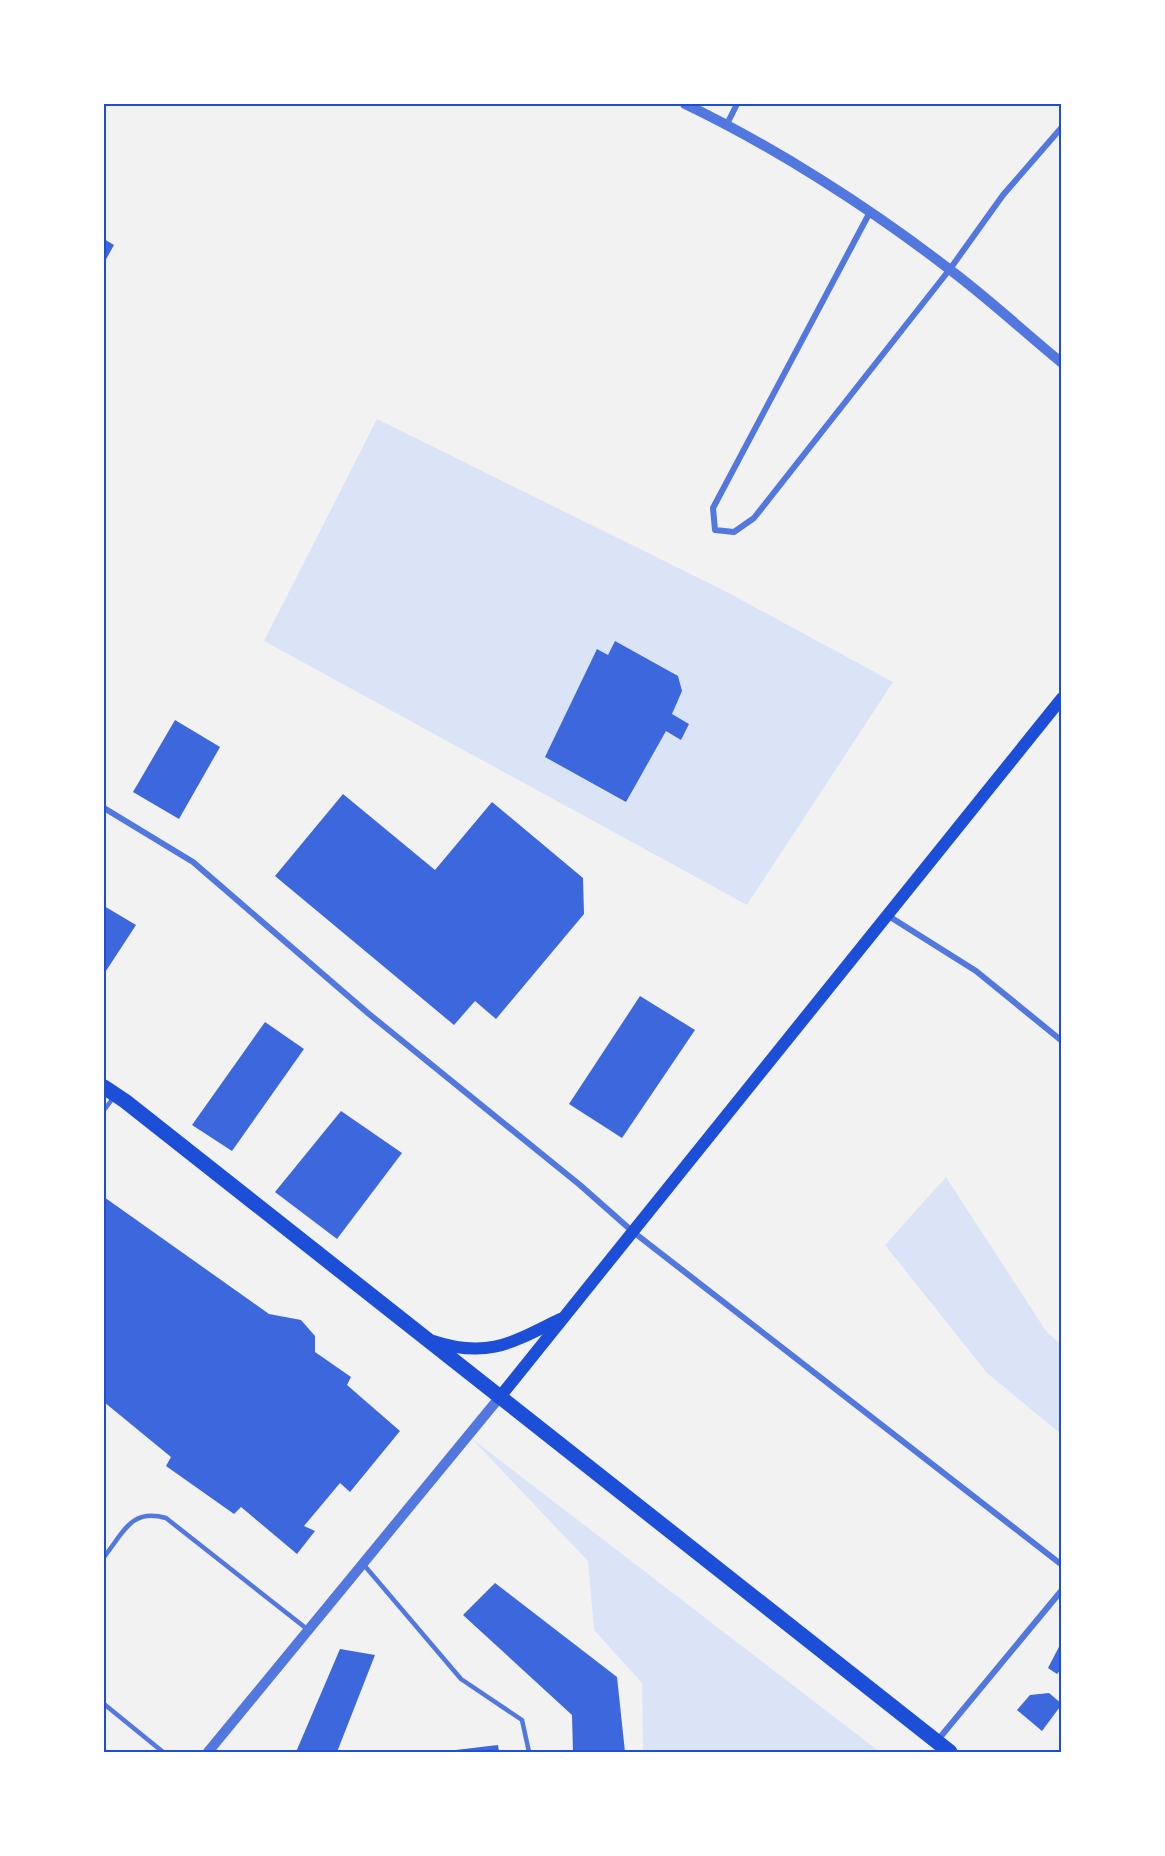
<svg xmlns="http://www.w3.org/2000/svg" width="1165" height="1856" viewBox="0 0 1165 1856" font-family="'Asap Condensed',sans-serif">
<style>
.green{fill:#dbe4f7}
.building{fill:#3d67dc}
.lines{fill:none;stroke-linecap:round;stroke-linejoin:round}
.service{stroke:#5277de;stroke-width:4.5}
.minor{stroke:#5277de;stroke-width:6}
.tertiary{stroke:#5277de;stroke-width:10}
.secondary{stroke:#1d4ed8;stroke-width:12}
.trunk{stroke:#1d4ed8;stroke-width:15}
.neatline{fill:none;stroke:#1d4ed8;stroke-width:2}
</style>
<rect width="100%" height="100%" fill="#f2f2f2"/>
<g class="green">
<path d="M377,419L725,591L893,682L747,905L264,641Z"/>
<path d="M946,1177L1046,1331L1061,1345V1434L987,1373L885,1245Z"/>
<path d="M471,1438L880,1752H643L642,1683L594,1630L588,1561Z"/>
</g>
<g class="building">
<path d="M104,239L114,245L104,263Z"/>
<path d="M615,641L678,676L682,691L672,714L689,724L681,740L666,731L626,802L545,757L597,649L608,655Z"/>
<path d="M175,720L220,747L179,819L133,792Z"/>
<path d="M343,794L435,870L492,802L583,878L584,914L496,1019L475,1001L454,1025L275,876Z"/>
<path d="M104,906L136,925L104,974Z"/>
<path d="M640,996L695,1030L622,1138L569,1104Z"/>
<path d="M265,1022L304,1049L232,1151L192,1125Z"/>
<path d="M341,1111L402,1153L337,1239L275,1192Z"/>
<path d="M104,1197L269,1314L301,1320L315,1336V1352L351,1377L347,1385L400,1431L350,1492L340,1483L304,1526L315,1531L297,1554L241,1507L234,1514L166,1466L171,1457L104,1402Z"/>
<path d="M495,1583L617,1677L625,1752H573L572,1715L463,1615Z"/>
<path d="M1062,1641V1668L1057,1674L1048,1668Z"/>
<path d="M340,1649L375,1655L337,1752H296Z"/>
<path d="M1049,1693L1062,1704L1042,1731L1017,1710L1030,1695Z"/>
<path d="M498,1745L499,1752H447V1751Z"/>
</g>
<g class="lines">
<g class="service">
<path d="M104,1110L114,1097"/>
<path d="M104,1557C124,1532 131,1508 166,1518L307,1629"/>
<path d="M364,1565L461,1679L522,1720L529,1752"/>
<path d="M104,1704L163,1752"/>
</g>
<g class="minor">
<path d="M727,124L737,104"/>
<path d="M870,212L713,508L715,530L734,532L754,518L950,269L1003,195L1062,127"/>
<path d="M104,808L193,862L369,1014L580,1185L632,1231L1062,1565"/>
<path d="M887,915L976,971L1062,1041"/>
<path d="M937,1741L1062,1590"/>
</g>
<g class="tertiary">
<path d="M685,104C775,147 870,208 949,269C988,298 1024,332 1062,363"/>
<path d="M208,1752L499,1398"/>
</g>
<g class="secondary">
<path d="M433,1341C487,1359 512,1343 560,1319"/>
<path d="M499,1398L1062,698"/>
</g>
<path class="trunk" d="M104,1087L125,1101L950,1752"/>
</g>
<rect width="1165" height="1856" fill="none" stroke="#ffffff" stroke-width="210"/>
<rect x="105" y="105" width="955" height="1646" class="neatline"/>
</svg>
